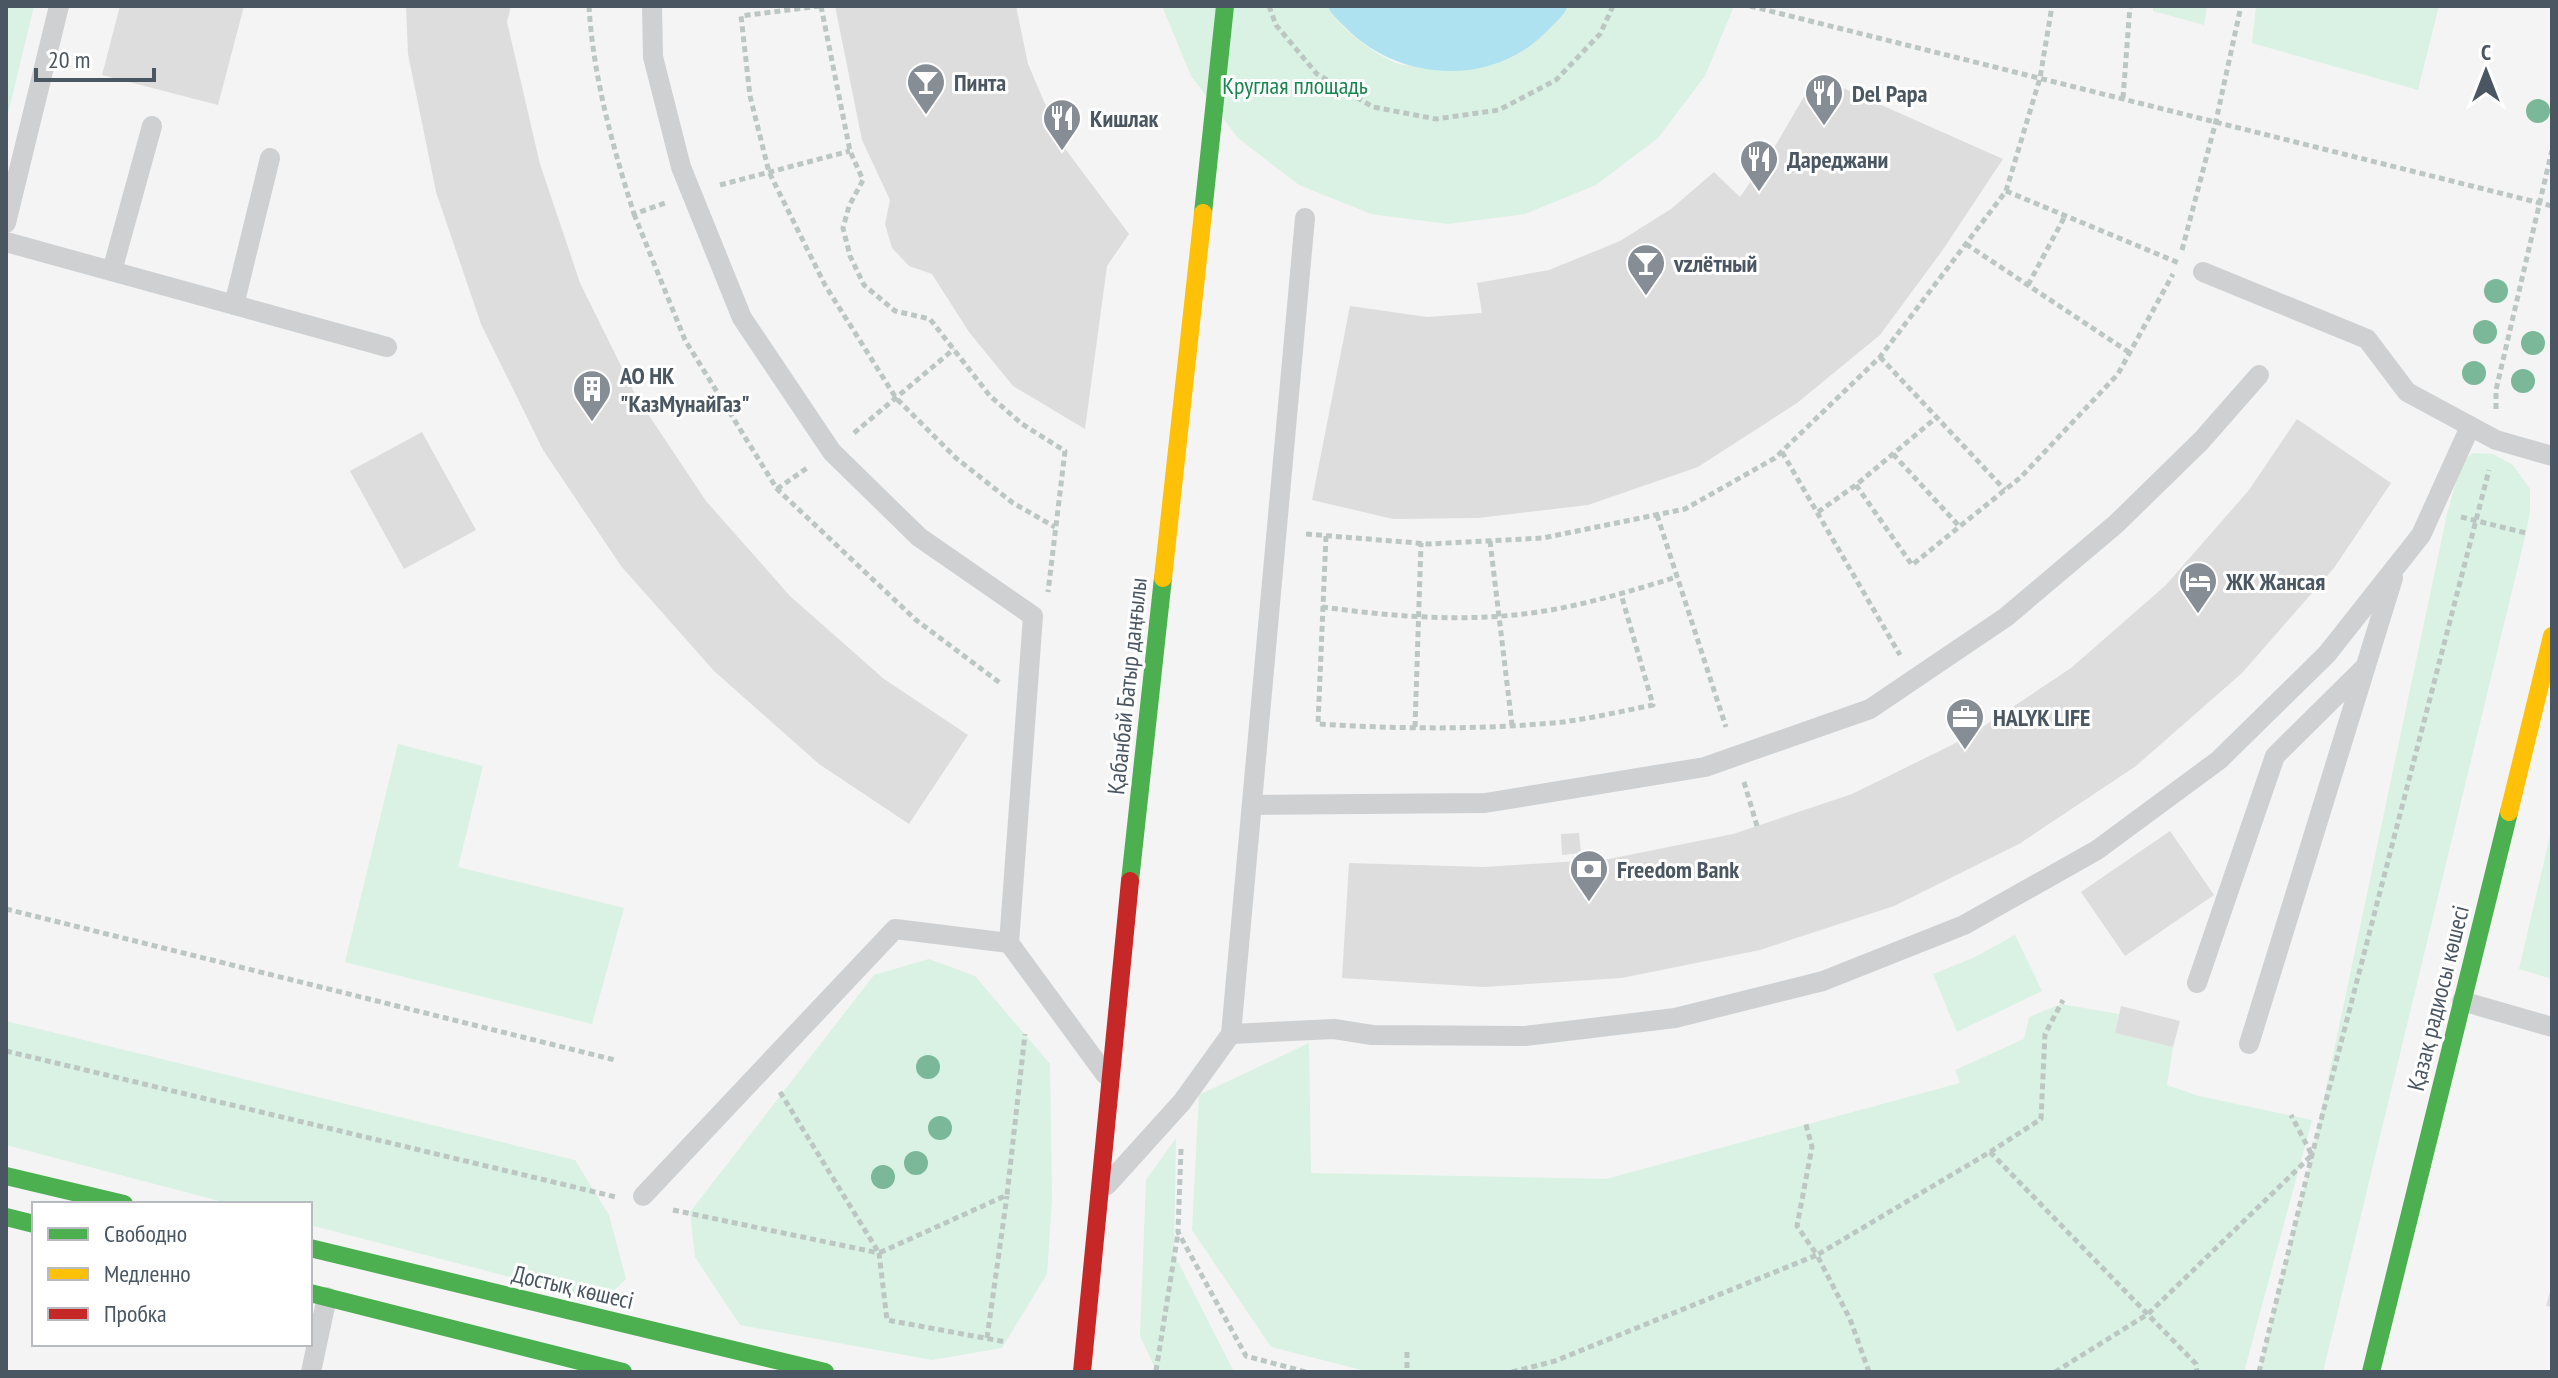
<svg xmlns="http://www.w3.org/2000/svg" width="2558" height="1378" viewBox="0 0 2558 1378" font-family="'PT Sans Narrow',sans-serif">
<style>
.green{fill:#d9f2e3}
.water{fill:#aee2f0}
.building{fill:#ddddde}
.lines{fill:none;stroke-linecap:round;stroke-linejoin:round}
.path{stroke:#bcc7c4;stroke-width:5;stroke-dasharray:6 4;stroke-linecap:butt}
.lane{stroke:#ced0d2;stroke-width:20}
.fast{stroke:#4caf50;stroke-width:18}
.slow{stroke:#ffc107;stroke-width:18}
.jam{stroke:#c62828;stroke-width:18}
.tree{fill:#7ab899}
.labels{text-anchor:middle;dominant-baseline:central;stroke-width:6;stroke-linejoin:round;paint-order:stroke}
.poi-label{font-size:24px;font-weight:bold;fill:#4a5661;stroke:#fff;text-anchor:start}
.park-label{font-size:24px;fill:#17864f;stroke:#fff}
.street-label{font-size:24px;fill:#4a5661;stroke:#fff}
</style>
<rect width="100%" height="100%" fill="#f4f4f4"/>
<g class="green">
<path d="M6,6H34L6,122Z"/>
<path d="M1162,6H1327C1338,27 1381,61 1404,65C1417,67 1479,67 1491,65C1515,61 1557,27 1568,6H1734L1705,76L1658,138L1596,185L1525,214L1448,224L1371,214L1299,185L1238,138L1191,76Z"/>
<path d="M2153,6H2207L2204,25L2153,11Z"/>
<path d="M2256,6H2439L2418,90L2252,43Z"/>
<path d="M2472,453L2493,454L2513,465L2530,489V511L2526,533L2323,1372H2259L2312,1155L2447,514L2461,465Z"/>
<path d="M398,744L483,766L458,867L624,908L592,1024L345,962Z"/>
<path d="M2552,827V979L2519,969Z"/>
<path d="M2015,935L2042,991L1957,1032L1933,974L1973,958Z"/>
<path d="M929,959L975,976L1050,1064L1052,1200L1047,1274L1002,1348L932,1360L740,1325L695,1257L690,1212L874,975Z"/>
<path d="M2061,1004L2119,1014L2115,1033L2173,1047L2167,1085L2199,1096L2312,1120L2244,1372H1370L1271,1347L1192,1230L1199,1095L1309,1043L1311,1173L1606,1179L1960,1083L1955,1070L2024,1039L2029,1017Z"/>
<path d="M6,1021L575,1160L609,1215L626,1279L603,1301L310,1225V1204H231L6,1145Z"/>
<path d="M1176,1138L1174,1254L1234,1372H1157L1140,1336L1146,1180Z"/>
</g>
<path class="water" d="M1327,6H1568C1563,17 1553,25 1544,34C1490,87 1399,81 1347,29C1340,22 1332,15 1327,6Z"/>
<g class="building">
<path d="M120,6H244L218,105L102,75Z"/>
<path d="M406,6H511L507,22L540,164L580,283L636,396L706,501L790,596L884,679L968,735L909,824L819,764L714,671L621,566L543,450L481,324L436,192L408,54Z"/>
<path d="M835,6H1016L1028,64L1063,146L1129,234L1107,266L1085,429L1013,386L969,332L932,274L909,266L892,248L885,224L890,200L862,140Z"/>
<path d="M1816,76L2003,159L1942,251L1880,335L1797,403L1698,467L1588,505L1478,518L1393,519L1312,500L1350,306L1427,317L1482,313L1477,283L1549,270L1620,241L1671,209L1714,172L1740,197L1777,143Z"/>
<path d="M2297,419L2391,483L2334,568L2242,673L2136,766L2019,844L1894,906L1760,950L1622,978L1483,987L1342,978L1349,863L1483,867L1609,859L1733,834L1852,794L1966,738L2071,668L2166,585L2249,490Z"/>
<path d="M422,432L476,530L404,569L350,471Z"/>
<path d="M2170,831L2214,895L2125,956L2081,892Z"/>
<path d="M1579,833L1581,853L1562,855L1561,834Z"/>
<path d="M2121,1006L2180,1021L2173,1047L2115,1033Z"/>
<path d="M2551,1288H2552V1307L2546,1306Z"/>
</g>
<g class="lines">
<g class="path">
<path d="M589,6C593,77 613,147 634,214L665,203"/>
<path d="M820,6L741,16L750,96L769,172L825,285L896,398L956,458L1013,503L1055,527"/>
<path d="M821,6L850,151L863,180L849,206L843,228L850,256L864,285L895,311L930,319L990,396L1022,424L1065,451L1048,592"/>
<path d="M1269,6L1276,25L1317,74L1373,107L1436,119L1499,110L1556,80L1600,34L1613,6"/>
<path d="M1750,6L2552,206"/>
<path d="M2123,98L2130,6"/>
<path d="M720,185L850,151"/>
<path d="M2006,191L2179,263"/>
<path d="M634,214L685,340L777,489L916,620L1000,683"/>
<path d="M1966,244L2130,353"/>
<path d="M2182,250L2216,121L2241,6"/>
<path d="M2028,285L2065,216"/>
<path d="M1880,357L2005,490"/>
<path d="M2496,409V390L2552,150"/>
<path d="M854,433L954,349"/>
<path d="M1782,452L1900,655"/>
<path d="M1893,454L1960,527"/>
<path d="M1856,485L1912,565L2021,477L2118,374L2173,274"/>
<path d="M777,489L807,468"/>
<path d="M1818,512L1856,485L1937,417"/>
<path d="M1657,515L1726,727"/>
<path d="M2461,517L2526,533"/>
<path d="M1306,534L1429,544L1543,538L1685,509L1775,458L1880,357L2006,191L2040,78L2052,6"/>
<path d="M1326,536L1318,724C1399,729 1482,730 1563,722C1593,718 1623,711 1653,705L1621,594"/>
<path d="M1490,541L1512,725"/>
<path d="M1322,607C1388,616 1457,622 1523,614C1576,608 1627,592 1677,577"/>
<path d="M1415,727L1421,543"/>
<path d="M1744,782L1757,826"/>
<path d="M6,909L615,1060"/>
<path d="M6,1051L616,1197"/>
<path d="M780,1092L879,1253L1007,1195L1025,1034"/>
<path d="M1181,1149L1178,1232L1246,1356L1306,1372"/>
<path d="M1990,1152L2196,1364L2197,1372"/>
<path d="M673,1210L879,1253L887,1320L1006,1342"/>
<path d="M987,1338L1007,1196"/>
<path d="M1407,1352V1372"/>
<path d="M1156,1371L1178,1233"/>
<path d="M1512,1372L1555,1361L1817,1255L1797,1226L1812,1147L1805,1121"/>
<path d="M1869,1372L1850,1319L1817,1255L1990,1152L2041,1119L2045,1034L2063,1000"/>
<path d="M2055,1372L2148,1314L2312,1155L2291,1115"/>
<path d="M2259,1372L2312,1155L2489,470"/>
</g>
<g class="lane">
<path d="M652,6L653,57L681,167L742,318L832,452L919,537L1033,616L1009,943L1105,1074"/>
<path d="M6,223L59,6"/>
<path d="M6,242L387,347"/>
<path d="M112,271L152,126"/>
<path d="M2203,272L2367,339L2407,392L2496,440L2552,456"/>
<path d="M234,305L270,158"/>
<path d="M1252,805L1485,803L1705,767L1870,709L2006,617L2116,524L2201,441L2259,375"/>
<path d="M2197,983L2275,756L2363,669"/>
<path d="M2462,1001L2552,1027"/>
<path d="M1231,1034L1334,1029L1372,1035L1525,1036L1675,1018L1823,981L1964,925L2097,850L2219,760L2327,654L2421,535L2470,427"/>
<path d="M2249,1044L2393,578"/>
<path d="M1107,1185L1182,1102L1231,1034L1305,218"/>
<path d="M643,1196L895,929L1009,943"/>
<path d="M311,1372L327,1297"/>
</g>
<g class="fast">
<path d="M1203,213L1225,6"/>
<path d="M1130,881L1163,578"/>
<path d="M6,1176L124,1204"/>
<path d="M6,1217L34,1224"/>
<path d="M310,1248L825,1372"/>
<path d="M310,1293L623,1372"/>
<path d="M2371,1372L2509,812"/>
</g>
<g class="slow">
<path d="M1163,578L1203,213"/>
<path d="M2509,812L2552,636"/>
</g>
<path class="jam" d="M1082,1372L1130,881"/>
</g>
<g class="tree">
<circle cx="2538" cy="111" r="12"/>
<circle cx="2496" cy="291" r="12"/>
<circle cx="2485" cy="332" r="12"/>
<circle cx="2533" cy="343" r="12"/>
<circle cx="2474" cy="373" r="12"/>
<circle cx="2523" cy="381" r="12"/>
<circle cx="928" cy="1067" r="12"/>
<circle cx="940" cy="1128" r="12"/>
<circle cx="916" cy="1163" r="12"/>
<circle cx="883" cy="1177" r="12"/>
</g>
<defs>
<symbol id="bar-pin" viewBox="-11 -11 22 30"><path d="M0 17L-7.5 6A9.5 9.5 0 1 1 7.5 6Z" fill="#868d94" stroke="#fff"/><path d="M-6-5H6L.8 .8V4.5H3.5V6h-7V4.5H-.8V.8Z" fill="#fff"/></symbol>
<symbol id="restaurant-pin" viewBox="-11 -11 22 30"><path d="M0 17L-7.5 6A9.5 9.5 0 1 1 7.5 6Z" fill="#868d94" stroke="#fff"/><path d="M-5-6h1v4h1v-4h1v4h1v-4h1v5L-1.5 .5V6h-2V.5L-5-1ZM5-6V6H3V1.5H1.5Q1.5-4 5-6Z" fill="#fff"/></symbol>
<symbol id="building-pin" viewBox="-11 -11 22 30"><path d="M0 17L-7.5 6A9.5 9.5 0 1 1 7.5 6Z" fill="#868d94" stroke="#fff"/><path d="M-4-6H4V6H1V3H-1V6H-4ZM-2.5-4.3h1.7v1.8h-1.7ZM.8-4.3h1.7v1.8H.8ZM-2.5-1h1.7V.8h-1.7ZM.8-1h1.7V.8H.8Z" fill="#fff"/></symbol>
<symbol id="hotel-pin" viewBox="-11 -11 22 30"><path d="M0 17L-7.5 6A9.5 9.5 0 1 1 7.5 6Z" fill="#868d94" stroke="#fff"/><path d="M-6-4.5h1.5V1H6V5H4.5V3h-9V5H-6ZM-4 0a1.8 1.8 0 1 1 3.6 0ZM.5 0V-2.5h3Q6-2.5 6 0Z" fill="#fff"/></symbol>
<symbol id="office-pin" viewBox="-11 -11 22 30"><path d="M0 17L-7.5 6A9.5 9.5 0 1 1 7.5 6Z" fill="#868d94" stroke="#fff"/><path d="M-6-3h4V-5.5h4V-3h4V5H-6ZM-1-4.5V-3h2v-1.5ZM-6 0V1H6V0Z" fill="#fff"/></symbol>
<symbol id="bank-pin" viewBox="-11 -11 22 30"><path d="M0 17L-7.5 6A9.5 9.5 0 1 1 7.5 6Z" fill="#868d94" stroke="#fff"/><path d="M-6-4H6V4H-6ZM0-2.3a2.3 2.3 0 1 0 0 4.6a2.3 2.3 0 1 0 0-4.6Z" fill="#fff"/></symbol>
</defs>
<g fill-rule="evenodd">
<use href="#bar-pin" x="904" y="60" width="44" height="60"/>
<use href="#restaurant-pin" x="1802" y="71" width="44" height="60"/>
<use href="#restaurant-pin" x="1040" y="96" width="44" height="60"/>
<use href="#restaurant-pin" x="1737" y="137" width="44" height="60"/>
<use href="#bar-pin" x="1624" y="241" width="44" height="60"/>
<use href="#building-pin" x="570" y="367" width="44" height="60"/>
<use href="#hotel-pin" x="2176" y="559" width="44" height="60"/>
<use href="#office-pin" x="1943" y="695" width="44" height="60"/>
<use href="#bank-pin" x="1567" y="847" width="44" height="60"/>
</g>
<g class="labels">
<g class="poi-label">
<text x="954" y="82">Пинта</text>
<text x="1852" y="93">Del Papa</text>
<text x="1090" y="118">Кишлак</text>
<text x="1787" y="159">Дареджани</text>
<text x="1674" y="263">vzлётный</text>
<text x="620" y="375">АО НК<tspan x="620" dy="28">"КазМунайГаз"</tspan></text>
<text x="2226" y="581">ЖК Жансая</text>
<text x="1993" y="717">HALYK LIFE</text>
<text x="1617" y="869">Freedom Bank</text>
</g>
<g class="park-label">
<text x="1295" y="85">Круглая площадь</text>
</g>
<g class="street-label">
<text transform="translate(1127 686) rotate(-84)">Қабанбай Батыр даңғылы</text>
<text transform="translate(2438 998) rotate(-76)">Қазақ радиосы көшесі</text>
<text transform="translate(573 1287) rotate(13)">Достық көшесі</text>
</g>
</g>
<rect width="2558" height="1378" fill="none" stroke="#4a5661" stroke-width="16"/>
<rect x="32" y="1202" width="280" height="144" fill="#ffffff" stroke="#b7bbc0" stroke-width="2"/>
<rect x="48" y="1228" width="40" height="12" fill="#4caf50" stroke="#b7bbc0" stroke-width="2"/>
<text x="104" y="1242" font-size="24" fill="#4a5661">Свободно</text>
<rect x="48" y="1268" width="40" height="12" fill="#ffc107" stroke="#b7bbc0" stroke-width="2"/>
<text x="104" y="1282" font-size="24" fill="#4a5661">Медленно</text>
<rect x="48" y="1308" width="40" height="12" fill="#c62828" stroke="#b7bbc0" stroke-width="2"/>
<text x="104" y="1322" font-size="24" fill="#4a5661">Пробка</text>
<g transform="translate(2486 72)" stroke="#ffffff" stroke-width="6" paint-order="stroke">
<path d="M0-6L14 30L0 20L-14 30Z" fill="#4a5661"/>
<text y="-12" font-size="22" font-weight="bold" text-anchor="middle" fill="#4a5661">С</text>
</g>
<path d="M36 68v12h118v-12" fill="none" stroke="#4a5661" stroke-width="4"/>
<text x="48" y="68" font-size="24" fill="#4a5661" stroke="#ffffff" stroke-width="6" paint-order="stroke">20 m</text>
</svg>
